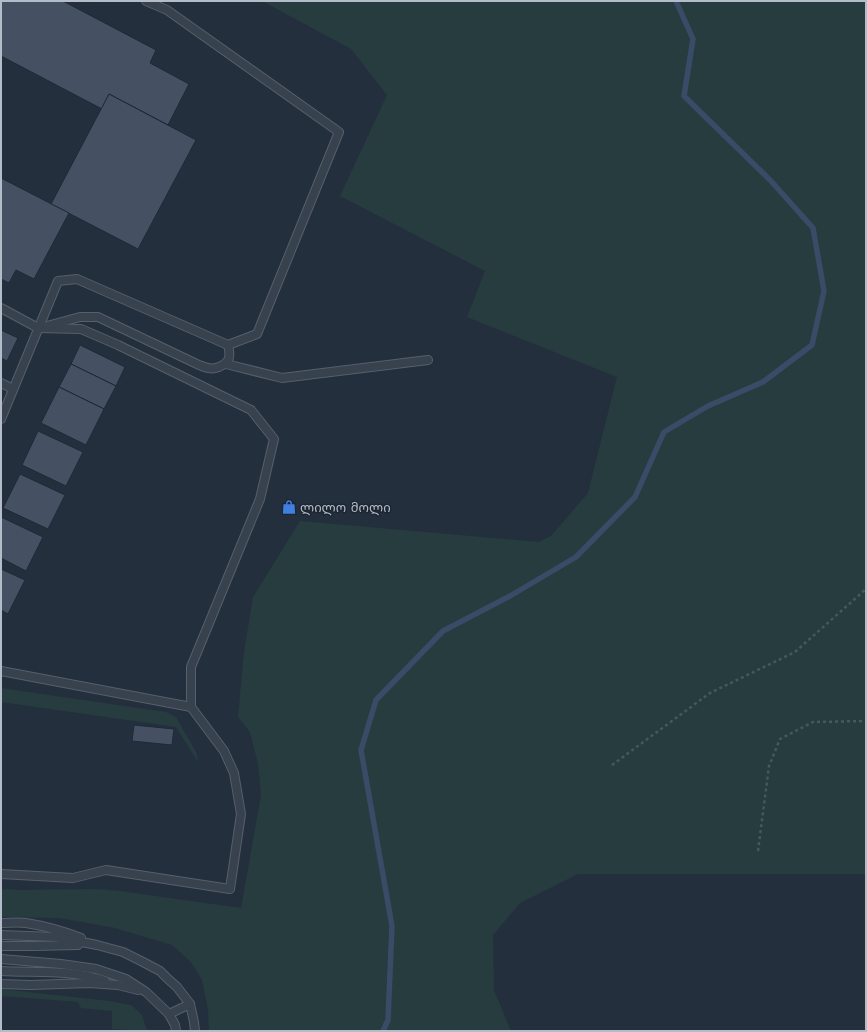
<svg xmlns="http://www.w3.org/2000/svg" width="867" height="1032" viewBox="0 0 867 1032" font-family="'Work Sans','Noto Sans Georgian',sans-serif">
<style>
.green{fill:#263c3f}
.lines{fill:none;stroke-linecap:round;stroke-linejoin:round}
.stream{stroke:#394c67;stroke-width:5.5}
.building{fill:#455162;stroke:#1f2835}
.lane-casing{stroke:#565f6c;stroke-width:10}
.path{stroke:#44595c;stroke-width:2.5;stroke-dasharray:3 3;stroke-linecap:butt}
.lane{stroke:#38414e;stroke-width:8}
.labels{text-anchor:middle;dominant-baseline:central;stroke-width:3;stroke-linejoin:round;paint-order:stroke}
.poi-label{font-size:13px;fill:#b4bcc9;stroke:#1d2633;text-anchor:start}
</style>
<rect width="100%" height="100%" fill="#242f3e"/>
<g class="green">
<path d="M262,1H866V874H578L520,903L493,935L494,990L511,1031H209L208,1010L202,980L191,962L172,945L115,928L60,918L1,917V889L19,890L98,889L120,891L241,908L261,795L258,764L250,732L238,717L244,652L253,597L300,521L539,542L551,536L588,493L617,377L467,317L485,271L340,196L387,95L351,49Z"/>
<path d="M1,688L166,712L176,717L196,752L198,762L176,727L1,702Z"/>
<path d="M1,989L109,1001L131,1005L142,1015L147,1031L112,1029V1011L81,1008L78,1002L1,996Z"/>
</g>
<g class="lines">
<path class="stream" d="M383,1031L388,1020L392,926L361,750L376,700L443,631L510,596L576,557L635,497L664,432L708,406L763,382L812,345L824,291L813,228L771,181L684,96L693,39L676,1"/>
</g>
<g class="building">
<path d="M1,1H63L156,50L150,63L189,84L168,125L109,94L102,109L1,56Z"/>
<path d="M109,94L196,140L138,249L51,204Z"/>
<path d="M1,178L69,213L34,279L16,270L9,283L1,279Z"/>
<path d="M1,330L18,338L7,361L1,358Z"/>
<path d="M80,345L125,367L116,386L71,364Z"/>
<path d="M71,364L116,386L104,409L59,387Z"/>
<path d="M59,387L104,409L86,445L41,423Z"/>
<path d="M38,431L83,452L66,486L22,465Z"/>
<path d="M20,474L65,495L48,529L3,508Z"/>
<path d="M1,517L43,537L26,571L1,558Z"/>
<path d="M1,569L25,580L8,614L1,610Z"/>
<path d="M134,725L174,729L172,745L132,741Z"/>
</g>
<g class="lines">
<defs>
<g id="lane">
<path d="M1,308L38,328L81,329L118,345L251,410L274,439L260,499L191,667V707L224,751L234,773L241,814L230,889L106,870L73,878L1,874"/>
<path d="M47,326L80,317H98L199,365C202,366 206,368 209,368C212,369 216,368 219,367C230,362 231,357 228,345"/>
<path d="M226,364L282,378L428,360"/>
<path d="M1,383L13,389"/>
<path d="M1,419L58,281L77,279L228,345L257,334L339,132L167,10L146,1"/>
<path d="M1,671L191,707"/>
<path d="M1,923C9,923 18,922 26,923C45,926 63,931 81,938"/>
<path d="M1,935L56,937L97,945L123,952L143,962L160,971L168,979L177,987L190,1004L194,1022L195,1031"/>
<path d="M1,946H34L78,945"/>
<path d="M1,959L61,964L96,969L126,979L146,992L169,1014L175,1025L176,1031"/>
<path d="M1,971C35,973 72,969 105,981"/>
<path d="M1,984L31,985L89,983L118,985L138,990"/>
<path d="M169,1014L190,1004"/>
</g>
</defs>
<use href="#lane" class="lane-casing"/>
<g class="path">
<path d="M612,765L710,693L795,652L866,589"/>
<path d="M758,851L769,766L780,739L813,722L866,721"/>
</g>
<use href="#lane" class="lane"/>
</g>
<defs>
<symbol id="shop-bare" viewBox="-9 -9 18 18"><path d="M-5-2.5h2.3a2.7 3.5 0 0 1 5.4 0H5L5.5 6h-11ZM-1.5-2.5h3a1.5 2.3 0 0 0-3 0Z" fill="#3f7fe0" stroke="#1d2633" stroke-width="2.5" paint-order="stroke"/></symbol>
</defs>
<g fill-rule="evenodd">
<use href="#shop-bare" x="279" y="497" width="20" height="20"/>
</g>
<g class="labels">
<g class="poi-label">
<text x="300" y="507">ლილო მოლი</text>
</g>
</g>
<rect width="867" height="1032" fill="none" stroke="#b4bcc9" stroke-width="4"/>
</svg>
